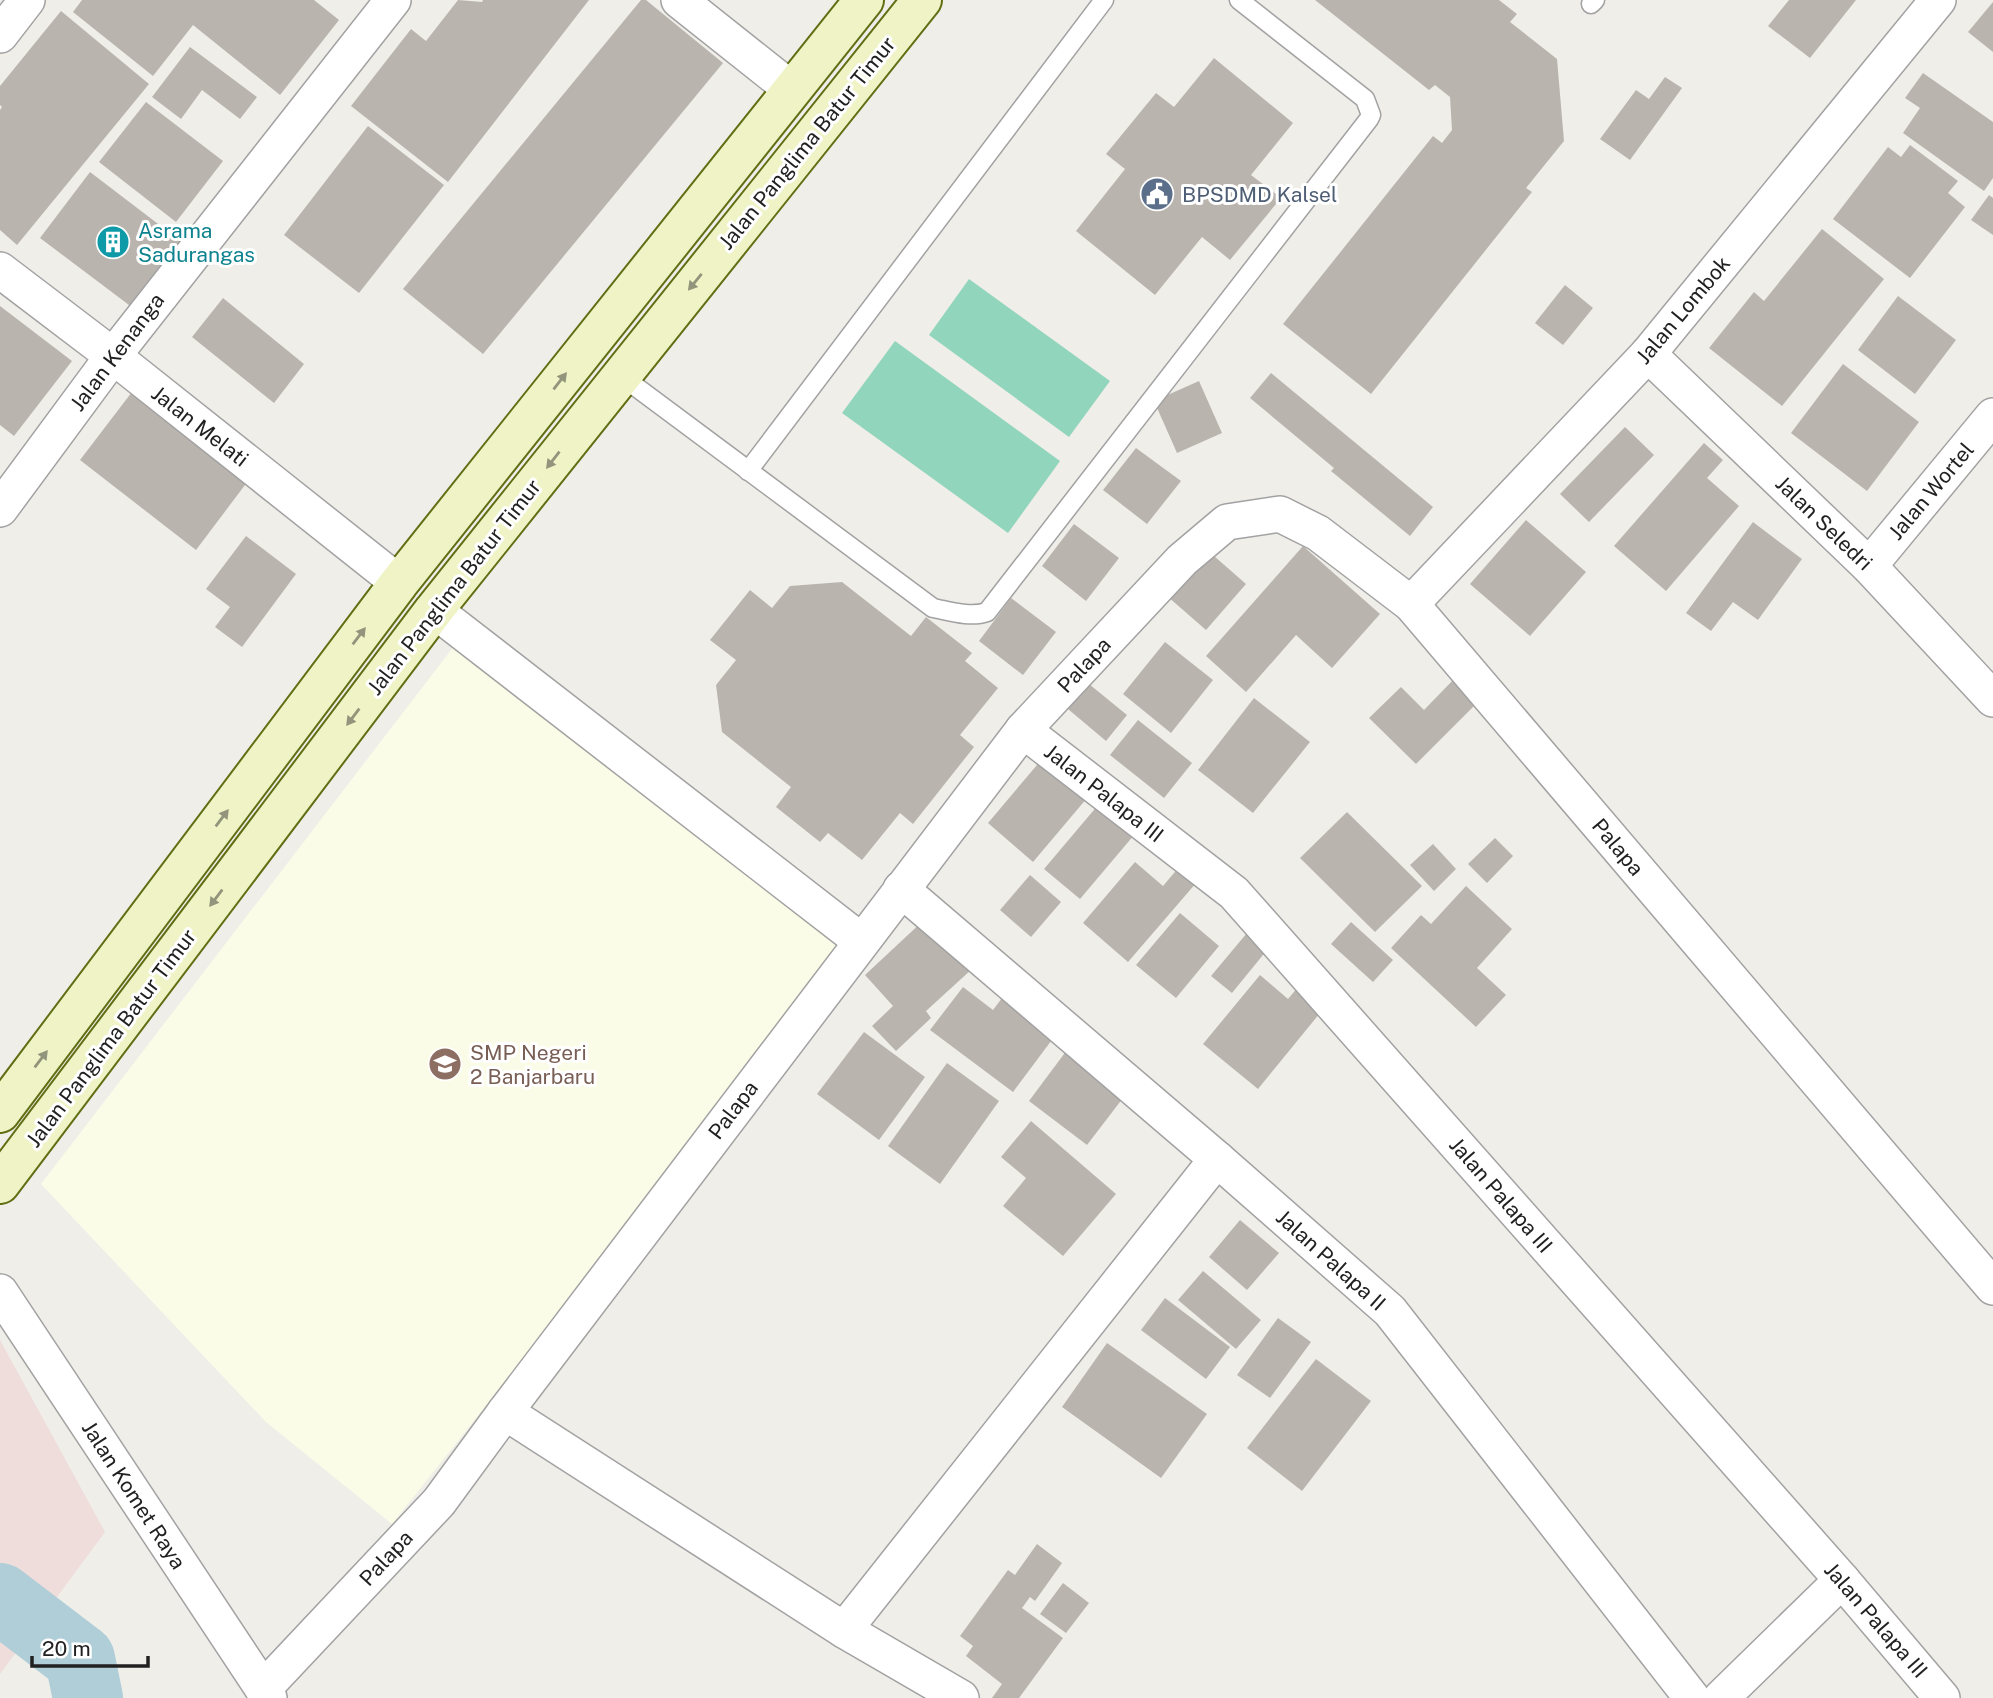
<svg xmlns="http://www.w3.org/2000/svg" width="1993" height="1698" viewBox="0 0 1993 1698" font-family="'Public Sans',sans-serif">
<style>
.commercial{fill:#efdddb}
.education{fill:#fbfce7}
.pitch{fill:#92d5bd}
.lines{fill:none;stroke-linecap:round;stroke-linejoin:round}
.river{stroke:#b0ced8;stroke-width:70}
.building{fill:#bab4af}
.service-casing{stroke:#a2a2a2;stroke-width:21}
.minor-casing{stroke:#a2a2a2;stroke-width:38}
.secondary-casing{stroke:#616e13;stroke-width:42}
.service{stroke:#fff;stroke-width:18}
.minor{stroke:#fff;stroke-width:35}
.secondary{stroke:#eff3c5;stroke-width:38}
.oneway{fill:#92947b}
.labels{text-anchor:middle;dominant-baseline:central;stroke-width:6;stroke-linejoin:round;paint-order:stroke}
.street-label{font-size:21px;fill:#212121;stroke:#fff}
.service-label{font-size:21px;fill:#4e5e75;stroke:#fff;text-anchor:start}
.culture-label{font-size:21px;fill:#0d838f;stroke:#fff;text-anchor:start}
.education-label{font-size:21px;fill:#785e54;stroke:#fff;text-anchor:start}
</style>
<rect width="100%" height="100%" fill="#f0eee9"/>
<path class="commercial" d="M0,1340L105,1532L0,1674Z"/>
<path class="education" d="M458,641L852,944L392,1524L266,1422L41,1184Z"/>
<g class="pitch">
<path d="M969,279L1110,381L1069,437L929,335Z"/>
<path d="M895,341L1060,461L1008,533L842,413Z"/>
</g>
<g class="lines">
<path class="river" d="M0,1598L80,1659L88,1698"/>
</g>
<g class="building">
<path d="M82,0H314L339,20L280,95L193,25L153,76L73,12Z"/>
<path d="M458,0L482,2L483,0H589L448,182L351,106L411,29L426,41Z"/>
<path d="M641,0H646L723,63L483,354L403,289Z"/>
<path d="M1315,0H1499L1517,14L1510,22L1557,59L1564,141L1526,188L1532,192L1371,394L1283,324L1433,136L1442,143L1452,130L1450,97L1435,85L1429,90Z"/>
<path d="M1789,0H1856L1810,58L1768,26Z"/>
<path d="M1993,2V52L1968,32Z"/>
<path d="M61,11L149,84L17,245L0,230V110L2,107L0,105V86Z"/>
<path d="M190,47L257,97L240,119L202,90L181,119L152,97Z"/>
<path d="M1214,58L1293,123L1251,175L1281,198L1230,260L1202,237L1155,295L1076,231L1125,169L1106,154L1156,93L1174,107Z"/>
<path d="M1923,73L1993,122V178L1984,191L1903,133L1920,108L1905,98Z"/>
<path d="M1665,77L1682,88L1630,160L1600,139L1636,90L1649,99Z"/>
<path d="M146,102L223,161L176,222L99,162Z"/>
<path d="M368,126L444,185L359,293L284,235Z"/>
<path d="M1910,145L1958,181L1948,193L1965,207L1910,278L1833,219L1888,147L1901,157Z"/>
<path d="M90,172L187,246L137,311L40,238Z"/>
<path d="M1989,195L1993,198V235L1971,220Z"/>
<path d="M1822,229L1884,279L1782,406L1709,348L1754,292L1764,301Z"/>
<path d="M1565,285L1593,308L1563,345L1535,323Z"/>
<path d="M1898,296L1956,340L1915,394L1858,350Z"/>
<path d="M223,298L304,364L274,403L192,337Z"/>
<path d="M0,306L72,361L14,436L0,425Z"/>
<path d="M1843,364L1919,422L1867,491L1791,433Z"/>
<path d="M1271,373L1433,507L1410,536L1331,471L1334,468L1250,398Z"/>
<path d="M1199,381L1222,433L1177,453L1154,401Z"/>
<path d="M135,388L251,477L196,550L80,460Z"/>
<path d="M1625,427L1654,455L1589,522L1560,494Z"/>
<path d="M1704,443L1723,460L1707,478L1739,506L1666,591L1614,546Z"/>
<path d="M1136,448L1181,481L1147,524L1103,490Z"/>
<path d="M1526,520L1586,572L1530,636L1470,584Z"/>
<path d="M1753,522L1802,559L1758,620L1733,602L1711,631L1686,613Z"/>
<path d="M1074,524L1119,558L1086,601L1042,566Z"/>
<path d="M246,536L296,574L242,647L215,627L230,607L206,589Z"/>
<path d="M1303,546L1380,614L1332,668L1296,635L1246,692L1206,656Z"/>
<path d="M1206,549L1246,584L1206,630L1167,596Z"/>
<path d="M842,582L911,636L926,617L972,653L965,661L998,688L960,735L974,747L913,824L900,813L862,860L828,833L820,842L776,807L791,787L722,732L716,685L736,660L710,640L750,590L772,608L790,586Z"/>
<path d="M1011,598L1056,632L1023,675L979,641Z"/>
<path d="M1165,642L1213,680L1171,733L1123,694Z"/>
<path d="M1456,677L1479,701L1416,764L1369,718L1401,687L1424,710Z"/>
<path d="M1089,684L1127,715L1106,741L1068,709Z"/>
<path d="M1254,698L1310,742L1253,813L1198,770Z"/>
<path d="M1138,720L1192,763L1164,798L1110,755Z"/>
<path d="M1048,752L1093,791L1033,862L988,823Z"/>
<path d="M1104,798L1140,828L1080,899L1044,869Z"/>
<path d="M1347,812L1422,886L1375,932L1300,858Z"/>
<path d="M1495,838L1513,856L1487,883L1468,864Z"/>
<path d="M1433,844L1456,869L1434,891L1410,865Z"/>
<path d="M1185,860L1203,875L1128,962L1083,923L1135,862L1163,886Z"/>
<path d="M1030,875L1061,902L1031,937L1000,910Z"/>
<path d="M1466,886L1512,929L1477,968L1506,995L1476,1027L1391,948L1421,915L1431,924Z"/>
<path d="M1180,913L1219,946L1176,998L1136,965Z"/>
<path d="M925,919L972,969L926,1011L931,1018L896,1051L872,1026L893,1006L865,975Z"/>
<path d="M1351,922L1393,960L1373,982L1331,944Z"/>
<path d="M1247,933L1267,950L1232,993L1211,976Z"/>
<path d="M1260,975L1288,999L1303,981L1329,1002L1258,1089L1203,1044Z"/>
<path d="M963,987L993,1010L1008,990L1060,1029L1013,1092L930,1030Z"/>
<path d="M864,1032L925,1077L879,1140L817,1094Z"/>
<path d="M1067,1050L1126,1094L1087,1145L1029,1101Z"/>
<path d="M947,1063L999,1101L940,1184L888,1146Z"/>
<path d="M1031,1121L1116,1194L1063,1256L1003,1206L1026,1178L1001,1157Z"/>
<path d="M1240,1220L1279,1253L1247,1290L1209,1257Z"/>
<path d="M1203,1271L1261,1320L1236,1349L1178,1300Z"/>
<path d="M1165,1298L1230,1347L1206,1379L1141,1330Z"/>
<path d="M1278,1318L1311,1342L1270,1398L1237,1375Z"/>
<path d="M1107,1343L1207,1414L1161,1478L1062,1407Z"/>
<path d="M1316,1359L1371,1401L1302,1491L1247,1448Z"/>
<path d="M1037,1544L1062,1563L1035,1601L1030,1597L1022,1608L1063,1638L1019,1698H992L1002,1684L966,1656L973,1646L960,1636L1008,1570L1015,1575Z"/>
<path d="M1063,1583L1089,1603L1066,1633L1040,1614Z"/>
</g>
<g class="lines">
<defs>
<g id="service">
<path d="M1591,4L1595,0"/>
<path d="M620,375L933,608C949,611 970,618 987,612L1369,119L1371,115L1365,99L1239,0"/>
<path d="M748,471L1104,0"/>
</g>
<g id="minor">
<path d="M679,0L791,89"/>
<path d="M0,35L27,0"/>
<path d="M0,270L113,356L399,583"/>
<path d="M1648,354L1869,566L1993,699"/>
<path d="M0,509L113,356L393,0"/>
<path d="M1869,566L1993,416"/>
<path d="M1411,604L1648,354L1938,0"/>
<path d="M434,610L861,941"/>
<path d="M1023,730L1234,893L1842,1580L1942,1698"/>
<path d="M901,889L1217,1159L1390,1311L1692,1698"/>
<path d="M0,1292L269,1698"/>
<path d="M505,1412L844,1630L961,1698"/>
<path d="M844,1630L1217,1159"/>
<path d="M263,1689L439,1502L505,1412L1023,730L1182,560L1227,522L1280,514L1318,533L1411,604L1993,1287"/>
<path d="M1721,1698L1842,1580"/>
</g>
<g id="secondary">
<path d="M0,1113L399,583L864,0"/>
<path d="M0,1184L434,610L922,0"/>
</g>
</defs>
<use href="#service" class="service-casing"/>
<use href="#minor" class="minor-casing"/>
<use href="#secondary" class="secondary-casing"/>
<use href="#service" class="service"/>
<use href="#minor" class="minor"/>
<use href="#secondary" class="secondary"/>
</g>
<defs><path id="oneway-solid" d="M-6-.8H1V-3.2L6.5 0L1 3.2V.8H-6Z" transform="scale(1.75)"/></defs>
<g class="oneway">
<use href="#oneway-solid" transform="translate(695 282) rotate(129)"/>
<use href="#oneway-solid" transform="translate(560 381) rotate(-52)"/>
<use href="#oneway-solid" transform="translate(553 460) rotate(128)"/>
<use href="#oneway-solid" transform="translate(359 636) rotate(-53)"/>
<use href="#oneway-solid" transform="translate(353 717) rotate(127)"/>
<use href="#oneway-solid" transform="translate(222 818) rotate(-53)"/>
<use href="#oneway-solid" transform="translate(216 898) rotate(127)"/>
<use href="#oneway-solid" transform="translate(41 1059) rotate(-53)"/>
</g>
<defs>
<symbol id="civic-disc" viewBox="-11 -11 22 22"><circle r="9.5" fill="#5c6f8a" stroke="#fff"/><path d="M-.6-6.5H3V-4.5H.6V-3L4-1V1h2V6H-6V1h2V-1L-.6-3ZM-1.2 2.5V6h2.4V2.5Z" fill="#fff"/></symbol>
<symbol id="building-disc" viewBox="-11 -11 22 22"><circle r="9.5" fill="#0f9aa8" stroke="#fff"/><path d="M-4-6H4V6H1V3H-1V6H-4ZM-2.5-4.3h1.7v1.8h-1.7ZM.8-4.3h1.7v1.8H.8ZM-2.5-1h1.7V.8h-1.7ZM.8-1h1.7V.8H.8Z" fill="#fff"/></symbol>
<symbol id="school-disc" viewBox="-11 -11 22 22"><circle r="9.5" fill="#8d6e63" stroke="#fff"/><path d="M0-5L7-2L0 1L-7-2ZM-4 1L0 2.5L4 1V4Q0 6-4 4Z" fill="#fff"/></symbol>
</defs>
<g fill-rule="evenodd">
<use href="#civic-disc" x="1138" y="175" width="38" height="38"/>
<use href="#building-disc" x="94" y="223" width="38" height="38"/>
<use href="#school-disc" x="426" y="1045" width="38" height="38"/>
</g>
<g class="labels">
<g class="street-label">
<text transform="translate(807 143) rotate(-51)">Jalan Panglima Batur Timur</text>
<text transform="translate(1683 310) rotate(-50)">Jalan Lombok</text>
<text transform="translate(117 352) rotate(-53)">Jalan Kenanga</text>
<text transform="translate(200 426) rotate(38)">Jalan Melati</text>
<text transform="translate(1931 491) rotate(-50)">Jalan Wortel</text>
<text transform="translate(1824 523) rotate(44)">Jalan Seledri</text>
<text transform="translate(454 587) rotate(-52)">Jalan Panglima Batur Timur</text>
<text transform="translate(1084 665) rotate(-47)">Palapa</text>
<text transform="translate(1104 793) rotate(38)">Jalan Palapa III</text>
<text transform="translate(1618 847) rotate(50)">Palapa</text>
<text transform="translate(111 1038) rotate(-53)">Jalan Panglima Batur Timur</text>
<text transform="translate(733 1110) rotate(-53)">Palapa</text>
<text transform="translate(1501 1195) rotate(49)">Jalan Palapa III</text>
<text transform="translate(1331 1260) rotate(42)">Jalan Palapa II</text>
<text transform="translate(134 1495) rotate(57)">Jalan Komet Raya</text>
<text transform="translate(386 1558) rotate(-47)">Palapa</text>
<text transform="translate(1876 1620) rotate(49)">Jalan Palapa III</text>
</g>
<g class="service-label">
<text x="1182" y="194">BPSDMD Kalsel</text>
</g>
<g class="culture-label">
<text x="138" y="230">Asrama<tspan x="138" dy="24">Sadurangas</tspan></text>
</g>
<g class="education-label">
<text x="470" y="1052">SMP Negeri<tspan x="470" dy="24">2 Banjarbaru</tspan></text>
</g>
</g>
<path d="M32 1656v10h116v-10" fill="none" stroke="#212121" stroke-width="3.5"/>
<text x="42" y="1656" font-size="21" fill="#212121" stroke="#ffffff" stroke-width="5" paint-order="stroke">20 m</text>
</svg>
